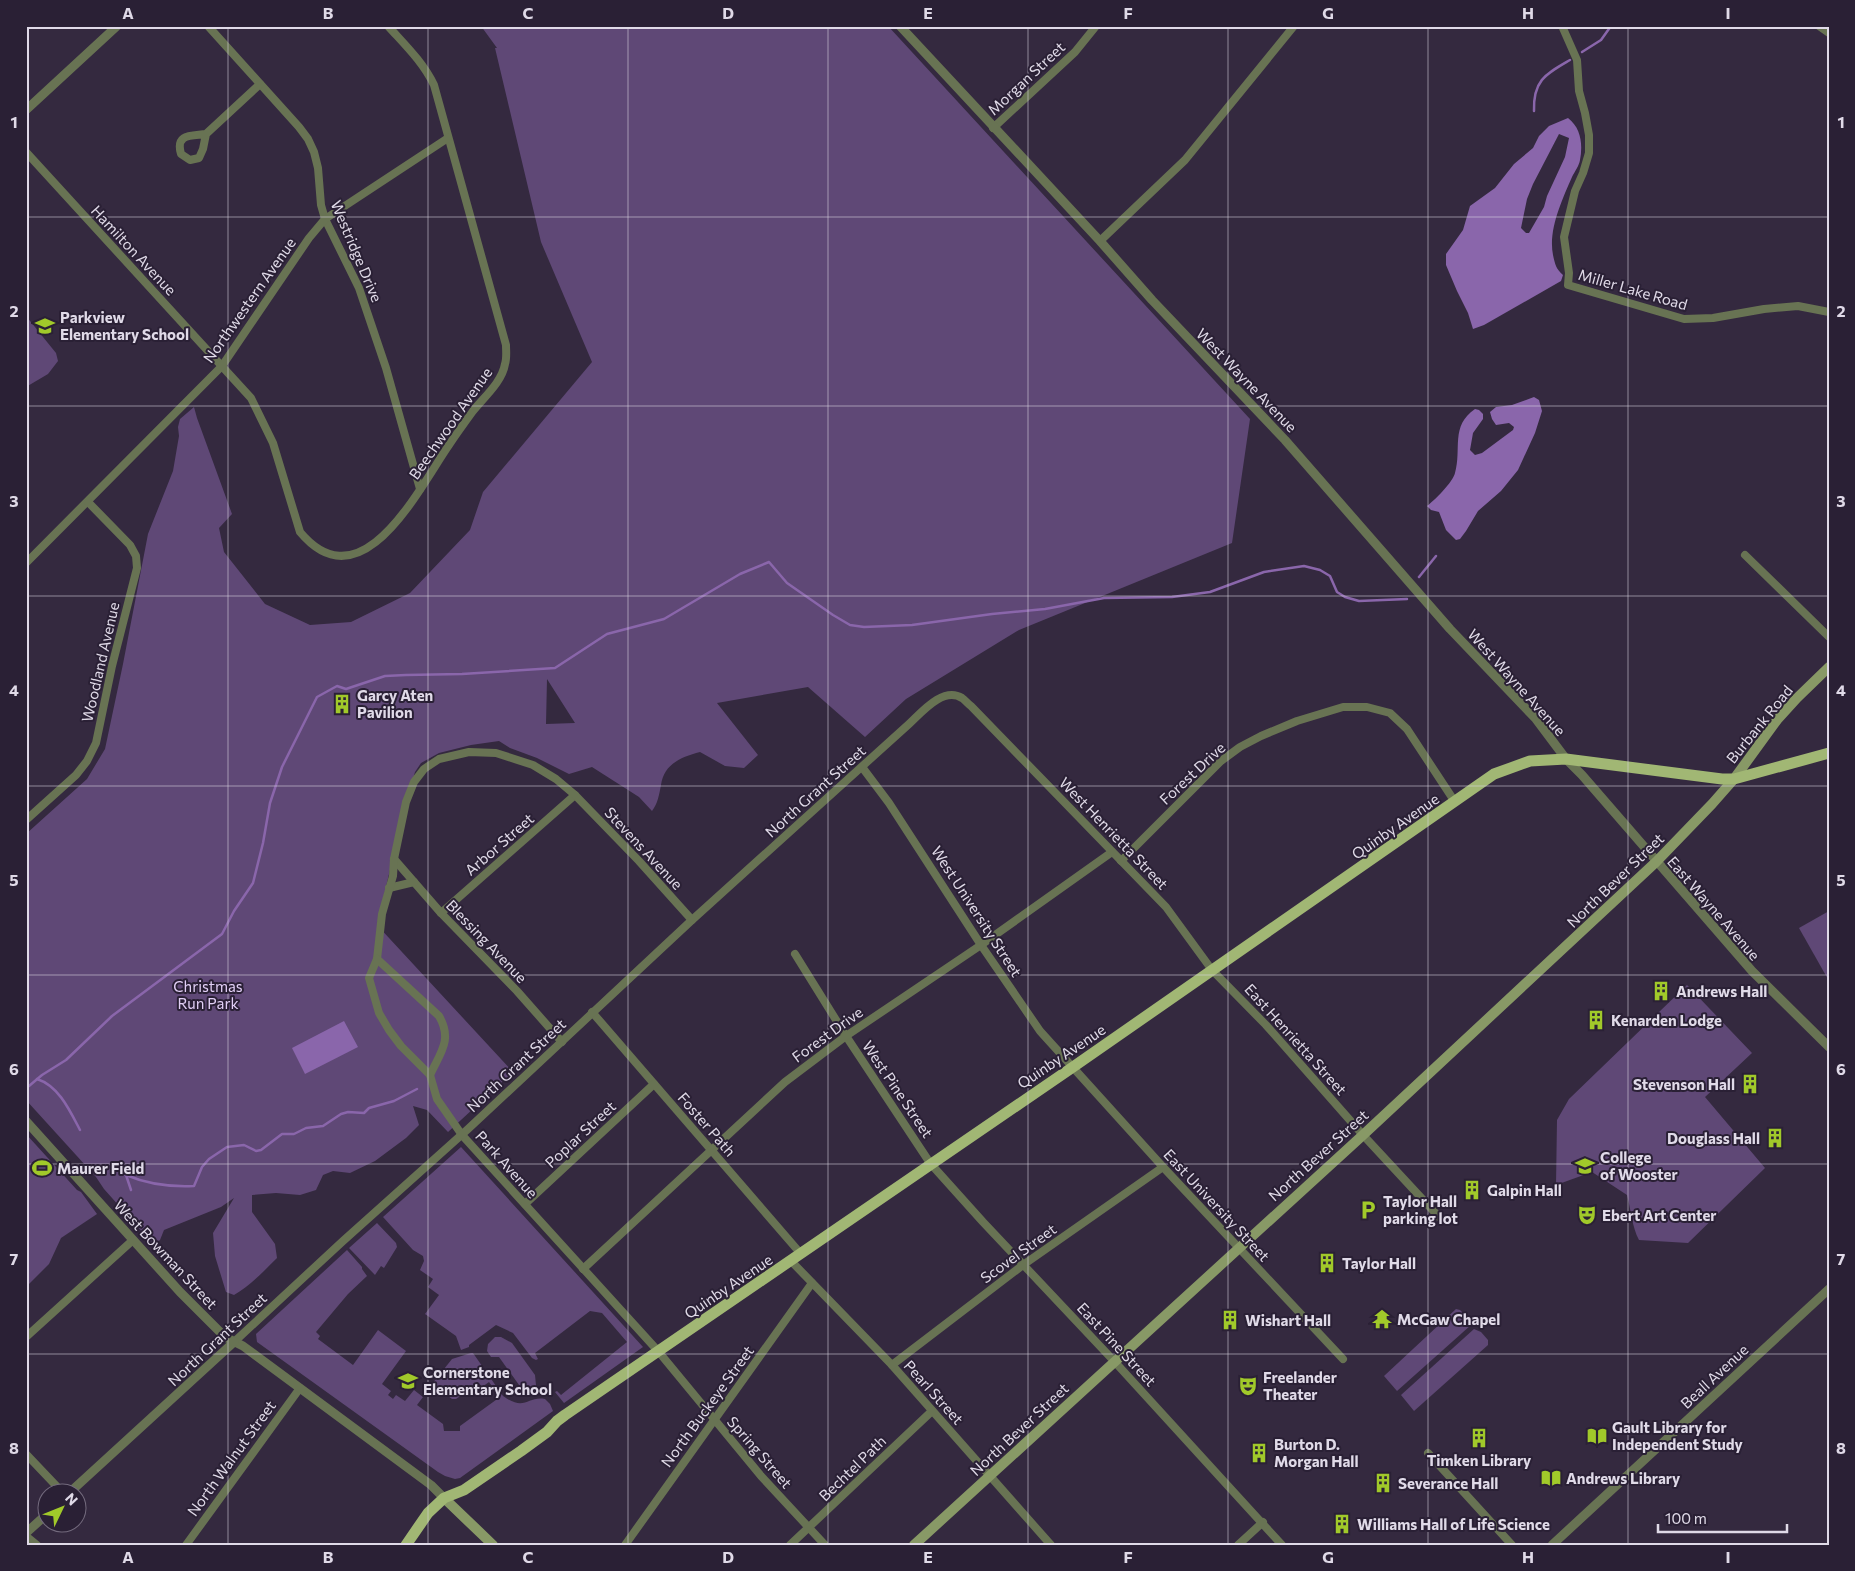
<svg xmlns="http://www.w3.org/2000/svg" width="1855" height="1571" viewBox="0 0 1855 1571" font-family="Commissioner,sans-serif">
<style>
.green{fill:#5f4876;fill-rule:evenodd}
.water{fill:#8a66ab;fill-rule:evenodd}
.lines{fill:none;stroke-linecap:round;stroke-linejoin:round}
.stream{stroke:#8a66ab;stroke-width:2.5}
.minor{stroke:#687353;stroke-width:8}
.tertiary{stroke:#687353;stroke-width:9}
.secondary{stroke:#896;stroke-width:10}
.primary{stroke:#a1b774;stroke-width:11}
.grid{fill:none;stroke:#e0dae8;stroke-width:1;stroke-opacity:0.55}
.labels{text-anchor:middle;dominant-baseline:central;stroke-width:4;stroke-linejoin:round;paint-order:stroke}
.street-label{font-size:15px;fill:#e0dae8;stroke:#2a2035}
.poi-label{font-size:15px;font-weight:bold;fill:#e0dae8;stroke:#2a2035;text-anchor:start}
.park-label{font-size:15px;fill:#e2cff6;stroke:#2a2035}
.neatline{fill:none;stroke:#e0dae8;stroke-width:2}
.grid-label{font-size:16px;text-anchor:middle;font-weight:bold;fill:#e0dae8}
</style>
<rect width="100%" height="100%" fill="#34293f"/>
<g class="green">
<path d="M481,26H888L1250,419L1232,543L1019,630L906,699L865,737L808,687L717,703L758,755L744,768L725,766L700,752C681,757 664,764 661,785C659,795 658,803 652,811L639,797L592,767L569,774L537,758L510,748L499,741L471,745L439,753L421,763L415,772L406,802L377,925L513,1072L448,1132L427,1110L413,1106L419,1125L406,1138L375,1161L350,1173L333,1171L323,1175L316,1190L300,1195L276,1193L252,1195V1212L275,1244L277,1258C263,1272 251,1285 234,1295L226,1292L215,1256L213,1233L234,1198L221,1207L164,1230L160,1240L153,1244L104,1189L96,1177L26,1100V834L87,779L105,749L123,664L148,534L173,471L179,436L178,427L180,419L194,407L197,418L232,514L219,528L224,552L265,604L310,625L351,622L410,593L470,530L483,492L592,362L541,242L495,48H497ZM547,679L575,723L546,724Z"/>
<path d="M26,316L56,353L58,361L48,374L26,387Z"/>
<path d="M1829,911V981L1799,928Z"/>
<path d="M1687,985L1752,1053L1705,1097L1765,1168L1688,1243L1639,1240C1632,1227 1631,1210 1627,1195L1592,1172L1556,1185L1557,1120L1569,1099Z"/>
<path d="M26,1134L77,1190L81,1192L97,1214L61,1238L49,1264L26,1287Z"/>
<path d="M461,1147L643,1347L564,1403L555,1392L557,1391L561,1395L627,1342L602,1313L590,1311L535,1353L538,1359L536,1360L532,1358L513,1333L496,1325L469,1345V1347L461,1350L456,1336L425,1314L439,1295L428,1287L433,1279L420,1270L424,1261L423,1256L413,1250L383,1217Z"/>
<path d="M377,1223L396,1243L397,1247L384,1268L381,1266L375,1275L349,1248Z"/>
<path d="M347,1250L362,1267V1269L367,1276L348,1294L316,1332L320,1336L318,1339L353,1365L378,1330L406,1351L382,1384L391,1391L388,1395L393,1399L396,1395L405,1401L414,1390L423,1397L417,1405L443,1424L444,1431H460V1426L500,1397L489,1382L482,1387L479,1383L456,1399H452L432,1384L452,1359L471,1353H473L503,1396C525,1412 527,1396 545,1399L550,1404L553,1411L460,1478L455,1479L445,1476L438,1472L257,1342L256,1334Z"/>
<path d="M1456,1309L1460,1310L1468,1318L1471,1325L1397,1391L1384,1376Z"/>
<path d="M1474,1329L1481,1332L1488,1340V1345L1414,1411L1401,1395Z"/>
<path d="M495,1337H501L512,1343L535,1375L536,1385C531,1394 524,1395 515,1391L524,1392L499,1357H491L487,1351L488,1344Z"/>
</g>
<g class="water">
<path d="M1568,118C1581,128 1583,144 1580,160C1579,166 1575,171 1572,177C1562,200 1548,230 1553,255C1555,264 1556,269 1563,275L1561,281L1484,325L1473,329L1468,313L1457,291L1446,265V254L1463,230L1470,206L1495,188L1514,164L1533,148L1539,136L1549,126ZM1559,134L1569,138L1565,157L1547,196L1544,207L1529,233H1526L1521,228L1527,199L1533,184Z"/>
<path d="M1534,397L1539,400L1542,411L1535,433L1518,470L1501,491L1478,511L1466,531L1460,539L1456,540L1446,530L1439,512L1431,510L1427,506C1434,501 1453,482 1455,473C1462,449 1450,426 1475,409L1479,410L1483,414V419L1473,433L1470,450L1475,455L1482,453L1513,430L1514,427L1509,423L1496,425L1492,419L1490,412L1496,407L1512,405Z"/>
<path d="M344,1021L358,1047L305,1074L292,1048Z"/>
</g>
<g class="lines">
<g class="stream">
<path d="M1582,52L1601,40L1611,26"/>
<path d="M1534,111C1533,80 1546,74 1570,60"/>
<path d="M1419,577L1436,556"/>
<path d="M37,1079C59,1086 70,1111 80,1130"/>
<path d="M29,1086L42,1075L66,1060L112,1016L222,934L234,911L253,883L263,843L270,803L282,767L317,697L337,686L346,689L385,676L406,675L462,674L555,668L607,634L664,619L740,574L769,562L787,583L833,615L850,625L864,627L912,625L992,614L1045,609L1104,598L1172,597L1210,592L1264,572L1304,566L1320,570L1330,576L1337,592L1345,597L1359,601L1407,599"/>
<path d="M114,1168L126,1175L131,1190"/>
<path d="M126,1175C147,1184 172,1187 194,1186L202,1167L209,1159L227,1147L244,1145L256,1151L261,1150L282,1134H294L306,1128L323,1126L341,1114L348,1112L364,1113L369,1108L394,1101L417,1089"/>
</g>
<g class="minor">
<path d="M208,26L299,127L308,139L314,152L318,168L321,205L325,219L359,288L386,368L420,489"/>
<path d="M1562,26L1577,60L1579,91L1585,113L1589,135V153L1583,173L1575,191L1564,237L1569,273L1568,285L1684,319L1713,318L1764,309L1798,306L1829,312"/>
<path d="M1819,26L1829,33"/>
<path d="M993,128L1075,52L1096,26"/>
<path d="M206,134L203,149L199,158L190,160L181,154C175,133 192,136 206,134L260,84"/>
<path d="M26,152L251,398L273,443L300,532C362,606 419,488 449,445C457,433 465,422 473,411C484,397 502,382 505,364C507,358 506,351 506,345L434,85C423,62 405,45 388,26"/>
<path d="M1100,241L1185,160L1294,26"/>
<path d="M1745,555L1829,637"/>
<path d="M26,563L222,366L309,238L325,219L448,138"/>
<path d="M862,767L889,803L981,945L1040,1031L1163,1167L1343,1359"/>
<path d="M26,820L76,775L87,761L96,743L112,666L137,568L136,556L130,545L88,502"/>
<path d="M394,859L441,913L517,991L562,1042"/>
<path d="M1121,861L1221,761L1240,747L1261,736L1297,721L1343,707H1367L1390,713L1407,729L1455,802"/>
<path d="M389,888L414,882"/>
<path d="M441,913L575,795"/>
<path d="M692,920L639,861L575,795L556,779L533,765L496,753L469,752L439,759L424,769L414,782L406,802L394,859L393,876L382,914L377,959L369,978L379,1013L389,1030L401,1046L430,1075L437,1099L462,1135L658,1351L761,1476L825,1545"/>
<path d="M795,954L846,1036L930,1163L983,1222L1114,1361L1282,1545"/>
<path d="M377,959L439,1016C453,1040 440,1053 430,1075"/>
<path d="M592,1012L801,1254"/>
<path d="M525,1204L654,1084"/>
<path d="M791,1261L892,1365L1051,1545"/>
<path d="M583,1269L785,1082L846,1036L981,945L1112,852"/>
<path d="M26,1337L133,1240"/>
<path d="M234,1342L343,1241L468,1129L692,920L909,724C921,713 943,686 962,698C965,700 968,704 971,706L1166,907L1212,970L1266,1025L1363,1135L1439,1217"/>
<path d="M892,1365L1023,1265L1163,1167"/>
<path d="M1428,1453L1512,1545"/>
<path d="M26,1454L64,1494"/>
<path d="M26,1536L37,1545"/>
<path d="M186,1545L300,1388"/>
<path d="M625,1545L812,1283"/>
<path d="M790,1545L932,1411"/>
<path d="M1238,1545L1263,1522"/>
</g>
<g class="tertiary">
<path d="M900,26L1100,241L1152,300L1285,440L1450,629L1536,719L1566,759L1582,775L1752,971L1829,1047"/>
<path d="M26,110L117,26"/>
<path d="M26,1121L180,1292L225,1337L243,1346L431,1485L444,1498"/>
<path d="M68,1494L234,1342"/>
<path d="M26,1533L48,1513"/>
<path d="M1552,1545L1829,1289"/>
</g>
<g class="secondary">
<path d="M444,1498L493,1545"/>
<path d="M914,1545L1363,1135L1656,862L1712,804L1734,779L1777,720L1797,698L1829,667"/>
</g>
<path class="primary" d="M406,1545L428,1513L444,1498L464,1490L521,1451L547,1432L557,1421L565,1415L1073,1067L1494,774L1530,761L1566,759L1722,779H1734L1829,753"/>
</g>
<path class="grid" d="M228,26V1545M428,26V1545M628,26V1545M828,26V1545M1028,26V1545M1228,26V1545M1428,26V1545M1628,26V1545M26,217H1829M26,406H1829M26,596H1829M26,786H1829M26,975H1829M26,1164H1829M26,1354H1829"/>
<defs>
<symbol id="school-bare" viewBox="-9 -9 18 18"><path d="M0-5L7-2L0 1L-7-2ZM-4 1L0 2.5L4 1V4Q0 6-4 4Z" fill="#a1c92a" stroke="#2a2035" stroke-width="2.5" paint-order="stroke"/></symbol>
<symbol id="building-bare" viewBox="-9 -9 18 18"><path d="M-4-6H4V6H1V3H-1V6H-4ZM-2.5-4.3h1.7v1.8h-1.7ZM.8-4.3h1.7v1.8H.8ZM-2.5-1h1.7V.8h-1.7ZM.8-1h1.7V.8H.8Z" fill="#a1c92a" stroke="#2a2035" stroke-width="2.5" paint-order="stroke"/></symbol>
<symbol id="university-bare" viewBox="-9 -9 18 18"><path d="M0-5L7-2L0 1L-7-2ZM-4 1L0 2.5L4 1V4Q0 6-4 4Z" fill="#a1c92a" stroke="#2a2035" stroke-width="2.5" paint-order="stroke"/></symbol>
<symbol id="stadium-bare" viewBox="-9 -9 18 18"><path d="M0-5a6.5 5 0 1 0 0 10a6.5 5 0 1 0 0-10ZM-3.5-1.8h7v3.6h-7Z" fill="#a1c92a" stroke="#2a2035" stroke-width="2.5" paint-order="stroke"/></symbol>
<symbol id="parking-bare" viewBox="-9 -9 18 18"><path d="M-3.5-5.5H1a3.5 3.5 0 0 1 0 7H-1V5.5H-3.5ZM-1-3.4V-.6H.8a1.4 1.4 0 0 0 0-2.8Z" fill="#a1c92a" stroke="#2a2035" stroke-width="2.5" paint-order="stroke"/></symbol>
<symbol id="theatre-bare" viewBox="-9 -9 18 18"><path d="M-5-5.5Q0-4 5-5.5V0Q5 5 0 6Q-5 5-5 0ZM-3.3-2.5H-1v1.5H-3.3ZM1-2.5H3.3v1.5H1ZM-2.8 1Q0 5.5 2.8 1Z" fill="#a1c92a" stroke="#2a2035" stroke-width="2.5" paint-order="stroke"/></symbol>
<symbol id="temple-bare" viewBox="-9 -9 18 18"><path d="M0-6L5-2H3V0L6.5 2.5H4V6H1.5V3h-3V6H-4V2.5H-6.5L-3 0V-2H-5Z" fill="#a1c92a" stroke="#2a2035" stroke-width="2.5" paint-order="stroke"/></symbol>
<symbol id="library-bare" viewBox="-9 -9 18 18"><path d="M-6-4Q-3-5.5-.7-3.5V5Q-3 3-6 4ZM6-4Q3-5.5 .7-3.5V5Q3 3 6 4Z" fill="#a1c92a" stroke="#2a2035" stroke-width="2.5" paint-order="stroke"/></symbol>
</defs>
<g fill-rule="evenodd">
<use href="#school-bare" x="31" y="312" width="28" height="28"/>
<use href="#building-bare" x="328" y="690" width="28" height="28"/>
<use href="#building-bare" x="1647" y="977" width="28" height="28"/>
<use href="#building-bare" x="1582" y="1006" width="28" height="28"/>
<use href="#building-bare" x="1736" y="1070" width="28" height="28"/>
<use href="#building-bare" x="1761" y="1124" width="28" height="28"/>
<use href="#university-bare" x="1571" y="1152" width="28" height="28"/>
<use href="#stadium-bare" x="28" y="1154" width="28" height="28"/>
<use href="#building-bare" x="1458" y="1176" width="28" height="28"/>
<use href="#parking-bare" x="1354" y="1196" width="28" height="28"/>
<use href="#theatre-bare" x="1573" y="1201" width="28" height="28"/>
<use href="#building-bare" x="1313" y="1249" width="28" height="28"/>
<use href="#temple-bare" x="1368" y="1305" width="28" height="28"/>
<use href="#building-bare" x="1216" y="1306" width="28" height="28"/>
<use href="#school-bare" x="394" y="1367" width="28" height="28"/>
<use href="#theatre-bare" x="1234" y="1372" width="28" height="28"/>
<use href="#library-bare" x="1583" y="1422" width="28" height="28"/>
<use href="#building-bare" x="1465" y="1424" width="28" height="28"/>
<use href="#building-bare" x="1245" y="1439" width="28" height="28"/>
<use href="#library-bare" x="1537" y="1464" width="28" height="28"/>
<use href="#building-bare" x="1369" y="1469" width="28" height="28"/>
<use href="#building-bare" x="1328" y="1510" width="28" height="28"/>
</g>
<g class="labels">
<g class="street-label">
<text transform="translate(1026 78) rotate(-43)">Morgan Street</text>
<text transform="translate(134 250) rotate(47)">Hamilton Avenue</text>
<text transform="translate(357 251) rotate(67)">Westridge Drive</text>
<text transform="translate(1633 289) rotate(16)">Miller Lake Road</text>
<text transform="translate(249 300) rotate(-55)">Northwestern Avenue</text>
<text transform="translate(1247 380) rotate(46)">West Wayne Avenue</text>
<text transform="translate(450 423) rotate(-55)">Beechwood Avenue</text>
<text transform="translate(100 662) rotate(-77)">Woodland Avenue</text>
<text transform="translate(1517 682) rotate(48)">West Wayne Avenue</text>
<text transform="translate(1759 724) rotate(-51)">Burbank Road</text>
<text transform="translate(1192 773) rotate(-43)">Forest Drive</text>
<text transform="translate(815 791) rotate(-42)">North Grant Street</text>
<text transform="translate(1395 826) rotate(-35)">Quinby Avenue</text>
<text transform="translate(1114 833) rotate(46)">West Henrietta Street</text>
<text transform="translate(499 844) rotate(-41)">Arbor Street</text>
<text transform="translate(644 848) rotate(47)">Stevens Avenue</text>
<text transform="translate(1615 880) rotate(-44)">North Bever Street</text>
<text transform="translate(1714 908) rotate(49)">East Wayne Avenue</text>
<text transform="translate(977 911) rotate(57)">West University Street</text>
<text transform="translate(487 941) rotate(46)">Blessing Avenue</text>
<text transform="translate(827 1034) rotate(-36)">Forest Drive</text>
<text transform="translate(1296 1039) rotate(48)">East Henrietta Street</text>
<text transform="translate(1061 1056) rotate(-34)">Quinby Avenue</text>
<text transform="translate(516 1065) rotate(-43)">North Grant Street</text>
<text transform="translate(898 1089) rotate(56)">West Pine Street</text>
<text transform="translate(707 1124) rotate(49)">Foster Path</text>
<text transform="translate(580 1134) rotate(-43)">Poplar Street</text>
<text transform="translate(1318 1155) rotate(-42)">North Bever Street</text>
<text transform="translate(507 1164) rotate(48)">Park Avenue</text>
<text transform="translate(1217 1205) rotate(47)">East University Street</text>
<text transform="translate(1018 1253) rotate(-36)">Scovel Street</text>
<text transform="translate(166 1254) rotate(47)">West Bowman Street</text>
<text transform="translate(728 1286) rotate(-34)">Quinby Avenue</text>
<text transform="translate(217 1339) rotate(-43)">North Grant Street</text>
<text transform="translate(1117 1344) rotate(47)">East Pine Street</text>
<text transform="translate(1714 1376) rotate(-43)">Beall Avenue</text>
<text transform="translate(934 1392) rotate(48)">Pearl Street</text>
<text transform="translate(707 1406) rotate(-54)">North Buckeye Street</text>
<text transform="translate(1019 1429) rotate(-43)">North Bever Street</text>
<text transform="translate(760 1452) rotate(49)">Spring Street</text>
<text transform="translate(231 1458) rotate(-54)">North Walnut Street</text>
<text transform="translate(852 1468) rotate(-44)">Bechtel Path</text>
</g>
<g class="poi-label">
<text x="60" y="317">Parkview<tspan x="60" dy="17">Elementary School</tspan></text>
<text x="357" y="695">Garcy Aten<tspan x="357" dy="17">Pavilion</tspan></text>
<text x="1676" y="991">Andrews Hall</text>
<text x="1611" y="1020">Kenarden Lodge</text>
<text x="1735" y="1084" text-anchor="end">Stevenson Hall</text>
<text x="1760" y="1138" text-anchor="end">Douglass Hall</text>
<text x="1600" y="1157">College<tspan x="1600" dy="17">of Wooster</tspan></text>
<text x="57" y="1168">Maurer Field</text>
<text x="1487" y="1190">Galpin Hall</text>
<text x="1383" y="1201">Taylor Hall<tspan x="1383" dy="17">parking lot</tspan></text>
<text x="1602" y="1215">Ebert Art Center</text>
<text x="1342" y="1263">Taylor Hall</text>
<text x="1397" y="1319">McGaw Chapel</text>
<text x="1245" y="1320">Wishart Hall</text>
<text x="423" y="1372">Cornerstone<tspan x="423" dy="17">Elementary School</tspan></text>
<text x="1263" y="1377">Freelander<tspan x="1263" dy="17">Theater</tspan></text>
<text x="1612" y="1427">Gault Library for<tspan x="1612" dy="17">Independent Study</tspan></text>
<text x="1274" y="1444">Burton D.<tspan x="1274" dy="17">Morgan Hall</tspan></text>
<text x="1479" y="1460" text-anchor="middle">Timken Library</text>
<text x="1566" y="1478">Andrews Library</text>
<text x="1398" y="1483">Severance Hall</text>
<text x="1357" y="1524">Williams Hall of Life Science</text>
</g>
<g class="park-label">
<text x="208" y="986">Christmas<tspan x="208" dy="17">Run Park</tspan></text>
</g>
</g>
<rect width="1855" height="1571" fill="none" stroke="#2a2035" stroke-width="55"/>
<g transform="translate(62 1508) rotate(47)"><circle r="24" fill="#2a2035" stroke="#736a7d"/>
<path d="M0-4L9 19L0 12L-9 19Z" fill="#a1c92a"/>
<text y="-8" font-size="14" font-weight="bold" text-anchor="middle" fill="#e0dae8">N</text>
</g>
<path d="M1658 1524v8h129v-8" fill="none" stroke="#e0dae8" stroke-width="2.5"/>
<text x="1665" y="1524" font-size="15" fill="#e0dae8" stroke="#2a2035" stroke-width="4" paint-order="stroke">100 m</text>
<rect x="28" y="28" width="1800" height="1516" class="neatline"/>
<g class="grid-label">
<text x="128" y="19">A</text>
<text x="328" y="19">B</text>
<text x="528" y="19">C</text>
<text x="728" y="19">D</text>
<text x="928" y="19">E</text>
<text x="1128" y="19">F</text>
<text x="1328" y="19">G</text>
<text x="1528" y="19">H</text>
<text x="1728" y="19">I</text>
<text x="14" y="128">1</text>
<text x="1841" y="128">1</text>
<text x="14" y="317">2</text>
<text x="1841" y="317">2</text>
<text x="14" y="507">3</text>
<text x="1841" y="507">3</text>
<text x="14" y="696">4</text>
<text x="1841" y="696">4</text>
<text x="14" y="886">5</text>
<text x="1841" y="886">5</text>
<text x="14" y="1075">6</text>
<text x="1841" y="1075">6</text>
<text x="14" y="1265">7</text>
<text x="1841" y="1265">7</text>
<text x="14" y="1454">8</text>
<text x="1841" y="1454">8</text>
<text x="128" y="1563">A</text>
<text x="328" y="1563">B</text>
<text x="528" y="1563">C</text>
<text x="728" y="1563">D</text>
<text x="928" y="1563">E</text>
<text x="1128" y="1563">F</text>
<text x="1328" y="1563">G</text>
<text x="1528" y="1563">H</text>
<text x="1728" y="1563">I</text>
</g>
</svg>
